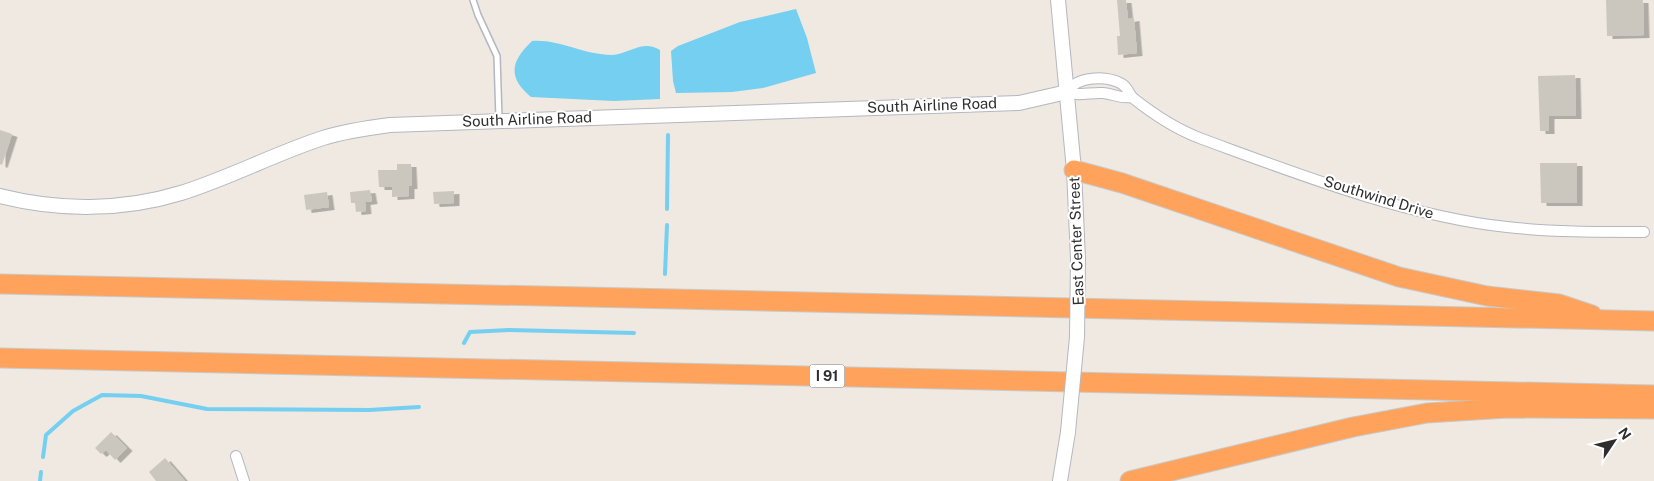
<svg xmlns="http://www.w3.org/2000/svg" width="1654" height="481" viewBox="0 0 1654 481" font-family="'Public Sans',sans-serif">
<style>
.water{fill:#75cff0}
.lines{fill:none;stroke-linecap:round;stroke-linejoin:round}
.stream{stroke:#75cff0;stroke-width:4}
.building{fill:#cbc7bf;filter:url(#shadow)}
.service-casing{stroke:#b4b7c1;stroke-width:8}
.minor-casing{stroke:#b4b7c1;stroke-width:12}
.secondary-casing{stroke:#b4b7c1;stroke-width:16}
.motorway-casing{stroke:#c9c9c9;stroke-width:21}
.service{stroke:#fff;stroke-width:5}
.minor{stroke:#fff;stroke-width:10}
.secondary{stroke:#fff;stroke-width:14}
.motorway{stroke:#ffa35c;stroke-width:19}
.secondary-bridge-casing{stroke:#b4b7c1;stroke-width:16;stroke-linecap:butt}
.secondary-bridge{stroke:#fff;stroke-width:14}
.labels{text-anchor:middle;dominant-baseline:central;stroke-width:4;stroke-linejoin:round;paint-order:stroke}
.shield{fill:#fff;stroke:#6d6d6d;stroke-width:1}
.shield-label{font-size:14px;font-weight:bold;fill:#2e2e2e}
.street-label{font-size:15px;fill:#2e2e2e;stroke:#fff}
</style>
<defs>
<filter id="shadow"><feDropShadow dx="5.5" dy="3" stdDeviation="0" flood-color="#0004"/></filter>
</defs>
<rect width="100%" height="100%" fill="#efe9e1"/>
<g class="water">
<path d="M796,9L807,38L816,73L763,88L732,92L676,93L673,81L671,51L678,46L740,22Z"/>
<path d="M532,41C559,39 584,55 612,55C629,54 643,39 660,50V99L614,101L531,97C507,77 511,61 532,41Z"/>
</g>
<g class="lines">
<g class="stream">
<path d="M667,209L668,135"/>
<path d="M665,274L667,225"/>
<path d="M464,343L470,332L509,330L634,333"/>
<path d="M43,457L46,435L73,411L102,395L141,396L207,409L369,410L419,407"/>
<path d="M40,481L41,472"/>
</g>
</g>
<g class="building">
<path d="M1117,0H1126L1128,19L1134,18L1137,53L1118,55L1117,36H1120Z"/>
<path d="M1606,0H1643L1644,35L1607,36Z"/>
<path d="M1575,75L1576,116H1549V131H1540L1538,76Z"/>
<path d="M0,130L12,134L2,165L0,164Z"/>
<path d="M1540,163H1577V203H1541Z"/>
<path d="M397,164H411L412,186H409V196L392,197V187H379L378,170H397Z"/>
<path d="M370,190L372,201L365,202L366,211L356,212L355,203H351L350,192Z"/>
<path d="M454,191V203L434,204L433,192Z"/>
<path d="M327,192L329,207L306,210L304,195Z"/>
<path d="M111,432L127,448L115,460L106,450L101,454L95,448Z"/>
<path d="M165,458L185,481H156L149,472Z"/>
</g>
<g class="lines">
<defs>
<path id="service" d="M473,0L478,15L497,56L499,119"/>
<g id="minor">
<path d="M1132,97C1121,99 1114,94 1103,93C1090,92 1079,97 1067,92C1077,76 1106,75 1122,84C1128,88 1129,94 1133,98C1153,114 1178,130 1202,139C1298,174 1405,216 1507,227C1552,232 1598,232 1644,232"/>
<path d="M236,456L244,481"/>
</g>
<g id="secondary">
<path d="M1058,0L1074,170L1078,259"/>
<path d="M0,196C59,211 122,211 181,193C229,178 274,154 323,138C345,131 367,128 390,125L1019,103L1067,92"/>
<path d="M1060,481L1068,432"/>
</g>
<g id="motorway">
<path d="M1074,170L1122,183L1399,277L1487,296L1559,304L1592,315"/>
<path d="M0,284L1654,321"/>
<path d="M0,358L1654,395"/>
<path d="M1130,481L1353,427L1427,413L1507,408L1654,409"/>
</g>
</defs>
<use href="#service" class="service-casing"/>
<use href="#minor" class="minor-casing"/>
<use href="#secondary" class="secondary-casing"/>
<use href="#motorway" class="motorway-casing"/>
<use href="#service" class="service"/>
<use href="#minor" class="minor"/>
<use href="#secondary" class="secondary"/>
<use href="#motorway" class="motorway"/>
<defs>
<path id="secondary-bridge" d="M1068,432L1077,337L1078,259"/>
</defs>
<use href="#secondary-bridge" class="secondary-bridge-casing"/>
<use href="#secondary-bridge" class="secondary-bridge"/>
</g>
<g class="labels">
<rect class="shield" x="809.5" y="364.5" width="35" height="23" rx="4"/>
<g class="shield-label">
<text x="827" y="376">I 91</text>
</g>
<g class="street-label">
<text transform="translate(932 105) rotate(-2)">South Airline Road</text>
<text transform="translate(527 119) rotate(-2)">South Airline Road</text>
<text transform="translate(1379 197) rotate(17)">Southwind Drive</text>
<text transform="translate(1076 241) rotate(-92)">East Center Street</text>
</g>
</g>
<g transform="translate(1614 441) rotate(55)" stroke="#ffffff" stroke-width="4" paint-order="stroke">
<path d="M0-4L9 19L0 12L-9 19Z" fill="#2e2e2e"/>
<text y="-8" font-size="14" font-weight="bold" text-anchor="middle" fill="#2e2e2e">N</text>
</g>
</svg>
